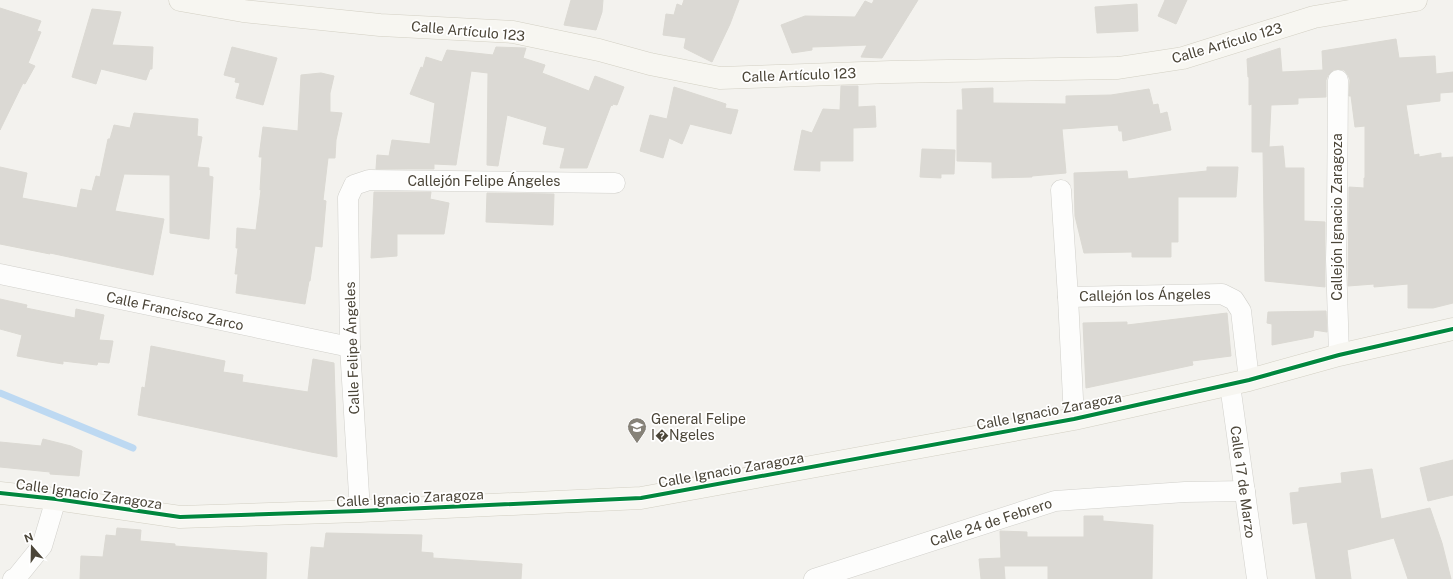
<svg xmlns="http://www.w3.org/2000/svg" width="1453" height="579" viewBox="0 0 1453 579" font-family="'Public Sans',sans-serif">
<style>
.lines{fill:none;stroke-linecap:round;stroke-linejoin:round}
.stream{stroke:#bdd9f2;stroke-width:7}
.building{fill:#dbd9d4;stroke:#dbd9d3}
.street-casing{stroke:#d1d0cb;stroke-width:21}
.secondary-casing{stroke:#d3d0c4;stroke-width:23}
.street{stroke:#fdfdfc;stroke-width:20}
.secondary{stroke:#f7f6f1;stroke-width:22}
.cycleway-casing{stroke:#fff;stroke-width:6}
.cycleway{stroke:#00873e;stroke-width:4}
.labels{text-anchor:middle;dominant-baseline:central;stroke-width:3.5;stroke-linejoin:round;paint-order:stroke}
.street-label{font-size:14px;fill:#4b4538;stroke:#fff}
.poi-label{font-size:14px;fill:#4b4538;stroke:#fff;text-anchor:start}
</style>
<rect width="100%" height="100%" fill="#f3f2ee"/>
<g class="lines">
<path class="stream" d="M0,393L133,448"/>
</g>
<g class="building">
<path d="M571,0H603L602,12L596,30L564,25Z"/>
<path d="M684,0H739L730,24L712,62L684,48L686,38L663,35L666,14L674,15L677,4L682,6Z"/>
<path d="M874,0H918L882,58L861,57L867,45L812,47V50L792,53L781,25L805,16L855,17L865,1L872,4Z"/>
<path d="M1165,0H1187L1176,24L1158,16Z"/>
<path d="M1137,4L1138,31L1097,33L1095,7Z"/>
<path d="M0,8L41,21L37,31L41,32L28,63L35,66L25,84L23,83L0,130Z"/>
<path d="M92,9L121,12L112,45L153,47L152,69H150L146,80L101,69L96,84L72,77Z"/>
<path d="M1396,39L1399,58L1435,56L1436,74L1453,72V92L1440,93V101L1406,105L1414,155L1419,154V157L1441,153V158L1453,157V303L1433,308H1408V284L1374,287V284L1348,286L1349,187L1364,188V178H1365V126L1355,127L1351,96H1349L1350,80L1348,75L1344,70L1338,69L1333,70L1328,75L1326,80V97L1298,98V104L1271,105L1269,147L1283,146L1285,168H1304V221L1325,222V287L1265,281L1263,152H1252V104L1249,105V77H1248L1247,59L1280,48L1282,72L1323,70L1322,51Z"/>
<path d="M232,47L277,58L263,105L236,98L240,83L235,82L236,78L224,75Z"/>
<path d="M496,47L526,48L523,58L545,65L542,73L589,91L595,76L624,87L617,105L613,104L612,106L611,105L587,168H560L565,148L543,144L547,127L507,115L498,166L487,165L488,73L471,71L456,165L434,164V169H376L377,155L389,156L392,140L430,144L435,103L410,94L421,67L423,68L426,57L442,62L447,50L493,55Z"/>
<path d="M321,73L334,76L330,93V112L342,113L336,140L335,158H328L323,200L326,201L322,247L315,246L310,281H309L305,304L236,293L238,274H235L238,248H236L237,228L256,230L261,190H260L262,157H259L263,127L298,131L301,75Z"/>
<path d="M841,86H858V107L875,106L876,127L853,128V161H820V171L794,170L802,130L812,133L823,109L840,110Z"/>
<path d="M674,87L726,104L725,108L738,110L731,134L690,124L682,144L669,138L663,158L640,151L650,115L667,119Z"/>
<path d="M993,88V103L1066,104V96L1111,95L1149,89L1153,105L1158,104L1160,114L1167,112L1171,130L1123,141L1122,131H1119L1118,125L1062,129L1066,173L1032,176V177L992,178V162L957,161V110H963L962,89Z"/>
<path d="M134,113L198,119L197,136L202,137L197,167L209,168V176L213,177L209,239L170,233V175L124,174L115,211L164,219L153,275L50,253V254L0,244V167L27,173L22,198L77,208L81,189L92,191L96,176L100,177L108,139H110L114,125L130,128Z"/>
<path d="M922,149L955,150L954,174H941V178L920,177Z"/>
<path d="M1207,167H1238L1236,197H1178V242H1171V257H1132V252L1084,253L1075,216L1074,173L1127,171L1128,179L1207,171Z"/>
<path d="M374,192H431L430,199L449,203L444,234H397V256L371,258Z"/>
<path d="M487,193L554,194L553,225L486,222Z"/>
<path d="M0,299L27,305L26,308L75,318L76,309L104,315L99,340L113,341L109,363L98,362L97,365L63,361V364L50,362L17,356L22,335L0,329Z"/>
<path d="M1326,311L1327,332L1314,330L1313,337L1272,345V324L1267,323L1268,312Z"/>
<path d="M1227,313L1231,356L1192,361L1193,365L1086,388L1083,323L1127,322V325Z"/>
<path d="M151,346L225,361L223,372L243,375L242,382L308,392L313,359L334,363L337,457L311,452L138,415L142,387L145,388Z"/>
<path d="M43,439L71,446L82,451L79,476L50,474V472L0,467V442L41,446Z"/>
<path d="M1453,460V495L1428,501L1420,468Z"/>
<path d="M1372,469L1381,519L1430,508L1442,543L1451,579H1408L1394,538L1347,550L1351,579H1316L1307,522L1293,524L1290,493L1299,492V488L1342,483L1341,473Z"/>
<path d="M1084,516H1103V521L1153,525L1152,579H1048V566H1004L1005,579H981L979,559L1001,558L1000,531L1027,532V537H1084Z"/>
<path d="M117,528L141,530L140,541L175,544V546L267,553L266,579H80L81,556L103,557L106,535L116,536Z"/>
<path d="M326,533L422,535L421,552L433,553V558L522,564L521,579H308L311,547L324,548Z"/>
</g>
<g class="lines">
<defs>
<g id="street">
<path d="M1338,80L1337,220L1336,259L1339,355"/>
<path d="M1061,190L1068,297L1074,419"/>
<path d="M0,274L350,347"/>
<path d="M1068,297L1222,294L1234,300L1241,311L1249,380"/>
<path d="M1230,385L1257,579"/>
<path d="M360,511L350,347L348,198L354,185L369,180L615,183"/>
<path d="M13,579L16,578L42,546L56,499"/>
<path d="M814,579L1055,501L1185,492L1245,491"/>
</g>
<g id="secondary">
<path d="M180,0L243,11L380,25L513,32L599,50L650,64L720,78L891,72L1118,68L1183,58L1314,17L1416,0"/>
<path d="M0,493L56,499L180,517L360,511L641,498L1074,419L1249,380L1339,355L1453,329"/>
</g>
</defs>
<use href="#street" class="street-casing"/>
<use href="#secondary" class="secondary-casing"/>
<use href="#street" class="street"/>
<use href="#secondary" class="secondary"/>
<defs>
<path id="cycleway" d="M0,493L56,499L180,517L360,511L641,498L1074,419L1249,380L1339,355L1453,329"/>
</defs>
<use href="#cycleway" class="cycleway-casing"/>
<use href="#cycleway" class="cycleway"/>
</g>
<defs>
<symbol id="school-pin" viewBox="-11 -11 22 30"><path d="M0 17L-7.5 6A9.5 9.5 0 1 1 7.5 6Z" fill="#868278" stroke="#fff"/><path d="M0-5L7-2L0 1L-7-2ZM-4 1L0 2.5L4 1V4Q0 6-4 4Z" fill="#fff"/></symbol>
</defs>
<g fill-rule="evenodd">
<use href="#school-pin" x="626" y="416" width="22" height="30"/>
</g>
<g class="labels">
<g class="street-label">
<text transform="translate(468 31) rotate(5)">Calle Artículo 123</text>
<text transform="translate(1227 43) rotate(-16)">Calle Artículo 123</text>
<text transform="translate(799 75) rotate(-2)">Calle Artículo 123</text>
<text x="484" y="181">Callejón Felipe Ángeles</text>
<text transform="translate(1337 217) rotate(-90)">Callejón Ignacio Zaragoza</text>
<text transform="translate(1145 295) rotate(-1)">Callejón los Ángeles</text>
<text transform="translate(175 311) rotate(12)">Calle Francisco Zarco</text>
<text transform="translate(352 348) rotate(-92)">Calle Felipe Ángeles</text>
<text transform="translate(1049 411) rotate(-11)">Calle Ignacio Zaragoza</text>
<text transform="translate(731 470) rotate(-10)">Calle Ignacio Zaragoza</text>
<text transform="translate(1243 482) rotate(82)">Calle 17 de Marzo</text>
<text transform="translate(89 494) rotate(8)">Calle Ignacio Zaragoza</text>
<text transform="translate(410 498) rotate(-3)">Calle Ignacio Zaragoza</text>
<text transform="translate(991 522) rotate(-18)">Calle 24 de Febrero</text>
</g>
<g class="poi-label">
<text x="651" y="419">General Felipe<tspan x="651" dy="16">I�Ngeles</tspan></text>
</g>
</g>
<g transform="translate(32 547) rotate(340)" stroke="#ffffff" stroke-width="3" paint-order="stroke">
<path d="M0-3L7 15L0 10L-7 15Z" fill="#4b4538"/>
<text y="-6" font-size="11" font-weight="bold" text-anchor="middle" fill="#4b4538">N</text>
</g>
</svg>
